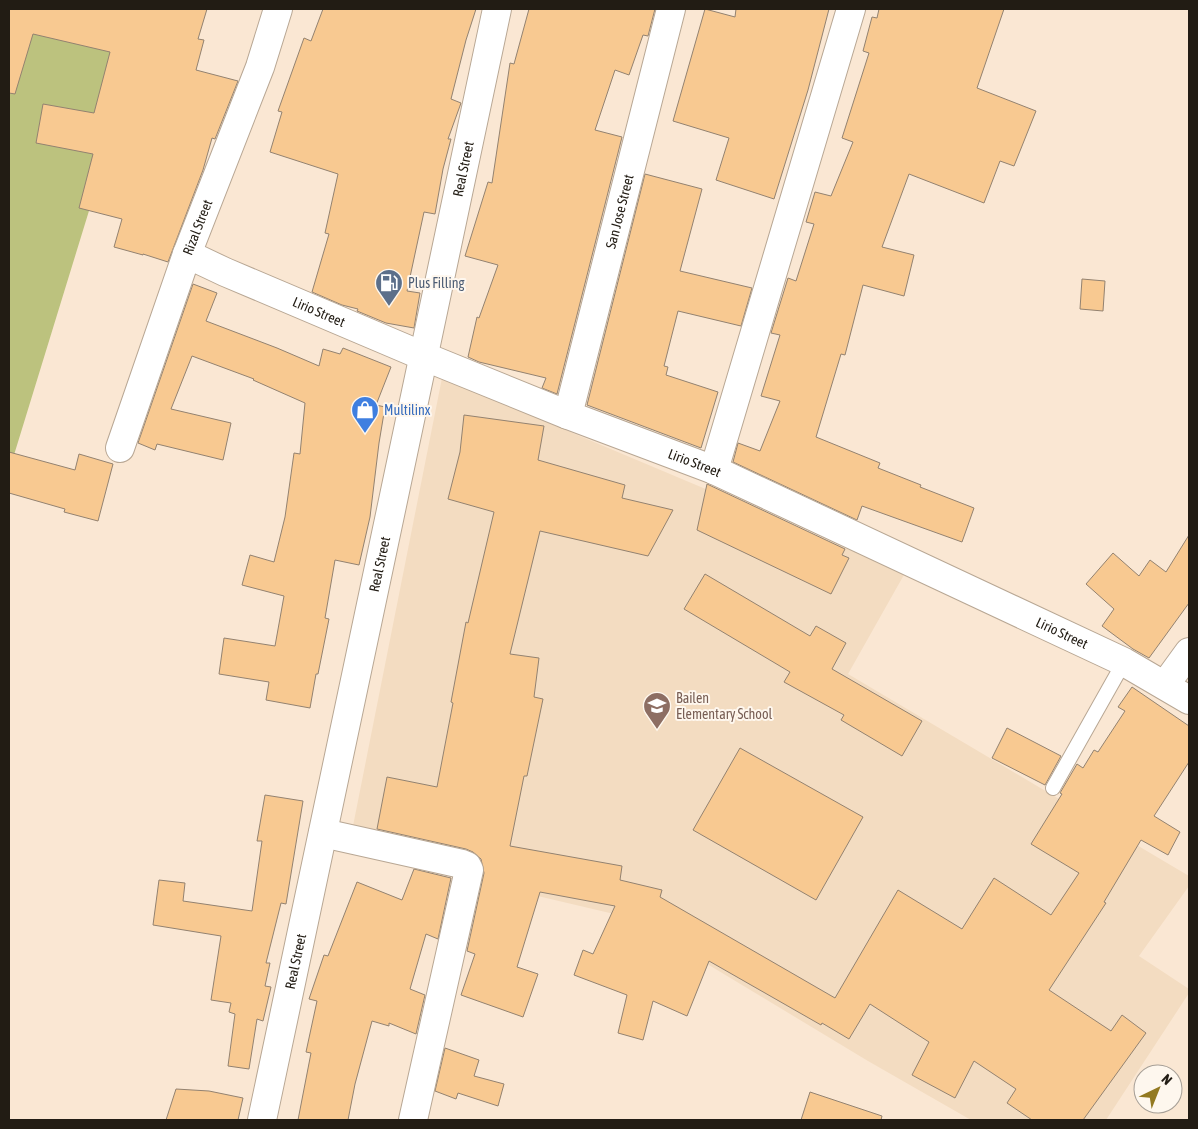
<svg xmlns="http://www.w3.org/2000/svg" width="1198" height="1129" viewBox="0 0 1198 1129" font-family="'Asap Condensed',sans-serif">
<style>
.built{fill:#f3dcc1}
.forest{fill:#bcc27e}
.building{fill:#f8c991;stroke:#938270}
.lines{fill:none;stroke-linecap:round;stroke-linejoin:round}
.lane-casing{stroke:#b8a794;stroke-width:16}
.street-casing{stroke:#b8a794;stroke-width:30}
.secondary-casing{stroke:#b8a794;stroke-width:30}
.lane{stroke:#fff;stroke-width:14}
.street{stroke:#fff;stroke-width:28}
.secondary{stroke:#fff;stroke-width:28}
.labels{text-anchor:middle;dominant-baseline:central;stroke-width:4;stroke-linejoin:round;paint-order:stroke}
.street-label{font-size:14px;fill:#221c14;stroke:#fef7ee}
.service-label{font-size:14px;fill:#4e5e75;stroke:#fef7ee;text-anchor:start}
.shop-label{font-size:14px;fill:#366cbe;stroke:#fef7ee;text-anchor:start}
.education-label{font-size:14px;fill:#785e54;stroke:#fef7ee;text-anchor:start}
</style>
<rect width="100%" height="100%" fill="#fae7d3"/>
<path class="built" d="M442,378L905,573L848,674L1189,876V886L1139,956L1189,989V993L1106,1120H971L868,1061L631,918L500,887L494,867L352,831Z"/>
<path class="forest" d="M9,9H151L10,468L9,478Z"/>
<g class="building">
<path d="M9,9H207L198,39L204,40L196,70L238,81L215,139L212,138L203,170L168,262L143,254V255L114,247L122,219L79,208L93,154L36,143L43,104L94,113L110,52L33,34L15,94L9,93Z"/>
<path d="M323,9H476L466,40L451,99L461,103L448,139H451L443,169L435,214L424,212L407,291L420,293L414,328L386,323L357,311L358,309L342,305L312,292L329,234L325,233L338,174L270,152L282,112L278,111L304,38L311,41Z"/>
<path d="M529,9H655L648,36L643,35L629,75L615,70L595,130L622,137L557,394L542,388L546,378L479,362L468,357L477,317L479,318L498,265L465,256L488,182L492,183L510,63L514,64Z"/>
<path d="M705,9L735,17L736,9H829L808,90L774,199L716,180L729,138L673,121Z"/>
<path d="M879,9H1004L977,88L1036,111L1014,166L1000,161L984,203L909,174L882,247L914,255L904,296L863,285L845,355L841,354L816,437L880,463L878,468L921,485L920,487L974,508L962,542L862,506L857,520L733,462L738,443L760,451L780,401L761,396L780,335L771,333L788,278L796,281L814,224L806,222L815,192L831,196L853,142L842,138L869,53L863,51L872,17L877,18Z"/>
<path d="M645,174L702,189L680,271L752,288L741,326L678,311L664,366L668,367L666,375L718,392L701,448L587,405Z"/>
<path d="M1082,279L1105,281L1103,311L1080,309Z"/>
<path d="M193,284L217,293L206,321L277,348L319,366L323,349L340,354L343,348L391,367L376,405L385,407L379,443L370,517L359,565L335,560L325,618L329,619L318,674H316L310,708L266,700L269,682L219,674L224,638L275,646L284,596L242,585L250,555L274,562L285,517L294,453L300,454L305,403L253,380L254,379L192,356L171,409L231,423L223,460L157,444L155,450L138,443Z"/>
<path d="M464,415L544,426L538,460L625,485L622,498L673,510L648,556L540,531L510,654L539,658L534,697L543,699L527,776H524L510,846L622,866L620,880L662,890L660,897L835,998L898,890L962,929L994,878L1051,915L1079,873L1031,844L1062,794L1060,793L1077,764L1083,768L1094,750L1098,752L1125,711L1118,707L1132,687L1189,726V762L1154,816L1180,832L1168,855L1141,840L1104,902L1106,903L1049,990L1111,1031L1122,1015L1146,1033L1083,1120H1032L1007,1103L1016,1089L974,1061L955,1098L912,1075L929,1042L870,1004L849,1039L822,1023L821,1025L709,961L687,1016L653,1001L643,1040L618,1033L627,995L574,975L583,950L593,954L615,906L540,892L517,967L538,974L523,1017L461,995L475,954L467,951L484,873L481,859L473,852L466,849L377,829L387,777L437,787L453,703L451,702L466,622L468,623L494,512L448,499L460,452Z"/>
<path d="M9,452L75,470L79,454L113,464L98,521L64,512L65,509L9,493Z"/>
<path d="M707,484L845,549L842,555L849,558L831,594L697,530Z"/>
<path d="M1189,535V603L1149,658L1133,649L1102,626L1114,609L1086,584L1113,553L1139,576L1150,560L1166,572Z"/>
<path d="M705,574L810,636L816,626L846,643L832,669L922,721L902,756L841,720L844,715L784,682L790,672L684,609Z"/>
<path d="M1007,728L1061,756L1045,785L992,758Z"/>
<path d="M740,748L863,817L816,900L693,830Z"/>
<path d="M265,795L303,801L286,904L281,903L266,963H270L265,986L271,987L263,1021L257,1019L249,1069L228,1066L235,1014L229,1012L231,1003L211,1000L221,936L153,925L159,880L185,883L183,901L252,911L262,841H257Z"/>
<path d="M414,869L451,878L438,939L426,934L410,989L425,995L416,1034L389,1023V1026L372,1021L355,1084L348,1120H298L311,1053L306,1052L317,1001L309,999L324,955L328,956L357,882L402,900Z"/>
<path d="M445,1048L479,1060L474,1076L504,1084L498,1106L458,1093L456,1099L435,1091Z"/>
<path d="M176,1089L209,1091L243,1098L238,1120H166Z"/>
<path d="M810,1092L882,1116L881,1120H801Z"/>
</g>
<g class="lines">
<defs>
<path id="lane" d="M1053,788L1124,662"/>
<g id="street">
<path id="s1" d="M187,254L225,272L423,356L568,415L714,470L1124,662L1189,700"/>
<path id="s2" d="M568,415L671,9"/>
<path id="s3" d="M120,448L187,254L260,67L278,9"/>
<path d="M714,470L851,9"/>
<path d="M1165,685L1189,652"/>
<path d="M323,833L462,864L467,866L469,870L413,1120"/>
</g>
<g id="secondary">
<path id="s4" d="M262,1120L497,9"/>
</g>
</defs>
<use href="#lane" class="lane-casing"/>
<use href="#street" class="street-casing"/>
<use href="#secondary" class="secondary-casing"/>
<use href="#lane" class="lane"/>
<use href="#street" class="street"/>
<use href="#secondary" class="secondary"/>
</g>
<defs>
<symbol id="fuel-pin" viewBox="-11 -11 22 30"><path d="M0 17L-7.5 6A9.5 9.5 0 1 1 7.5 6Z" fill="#5c6f8a" stroke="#fef7ee"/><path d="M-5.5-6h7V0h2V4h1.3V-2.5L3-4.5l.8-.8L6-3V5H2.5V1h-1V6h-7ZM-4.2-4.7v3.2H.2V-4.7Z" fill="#fff"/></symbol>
<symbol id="shop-pin" viewBox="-11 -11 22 30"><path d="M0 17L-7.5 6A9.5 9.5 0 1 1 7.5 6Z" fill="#3f7fe0" stroke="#fef7ee"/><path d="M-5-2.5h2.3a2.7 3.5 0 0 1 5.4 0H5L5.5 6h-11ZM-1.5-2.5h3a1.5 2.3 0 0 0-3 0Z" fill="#fff"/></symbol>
<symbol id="school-pin" viewBox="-11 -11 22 30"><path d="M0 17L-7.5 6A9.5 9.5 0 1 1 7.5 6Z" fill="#8d6e63" stroke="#fef7ee"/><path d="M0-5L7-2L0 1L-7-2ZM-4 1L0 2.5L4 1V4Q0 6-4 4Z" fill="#fff"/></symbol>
</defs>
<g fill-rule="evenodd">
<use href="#fuel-pin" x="373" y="267" width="32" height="43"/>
<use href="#shop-pin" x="349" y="394" width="32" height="43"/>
<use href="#school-pin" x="641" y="690" width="32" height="43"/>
</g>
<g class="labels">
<g class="street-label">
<text stroke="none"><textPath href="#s4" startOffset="972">Real Street</textPath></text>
<text stroke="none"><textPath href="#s2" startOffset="210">San Jose Street</textPath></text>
<text stroke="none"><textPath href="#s3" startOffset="234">Rizal Street</textPath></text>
<text stroke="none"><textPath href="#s1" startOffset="144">Lirio Street</textPath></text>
<text stroke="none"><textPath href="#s1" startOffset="549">Lirio Street</textPath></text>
<text stroke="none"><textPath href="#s4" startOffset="568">Real Street</textPath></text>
<text stroke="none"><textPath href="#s1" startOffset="954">Lirio Street</textPath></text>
<text stroke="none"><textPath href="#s4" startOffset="162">Real Street</textPath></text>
</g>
<g class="service-label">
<text x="408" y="283">Plus Filling</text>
</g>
<g class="shop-label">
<text x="384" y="410">Multilinx</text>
</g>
<g class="education-label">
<text x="676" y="698">Bailen<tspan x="676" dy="16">Elementary School</tspan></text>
</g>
</g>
<rect width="1198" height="1129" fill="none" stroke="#221c14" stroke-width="20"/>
<g transform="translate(1158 1089) rotate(43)"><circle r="24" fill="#fef7ee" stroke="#a69f97"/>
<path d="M0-4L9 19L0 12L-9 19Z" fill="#937920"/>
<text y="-8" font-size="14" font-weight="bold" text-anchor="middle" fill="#221c14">N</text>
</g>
</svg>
